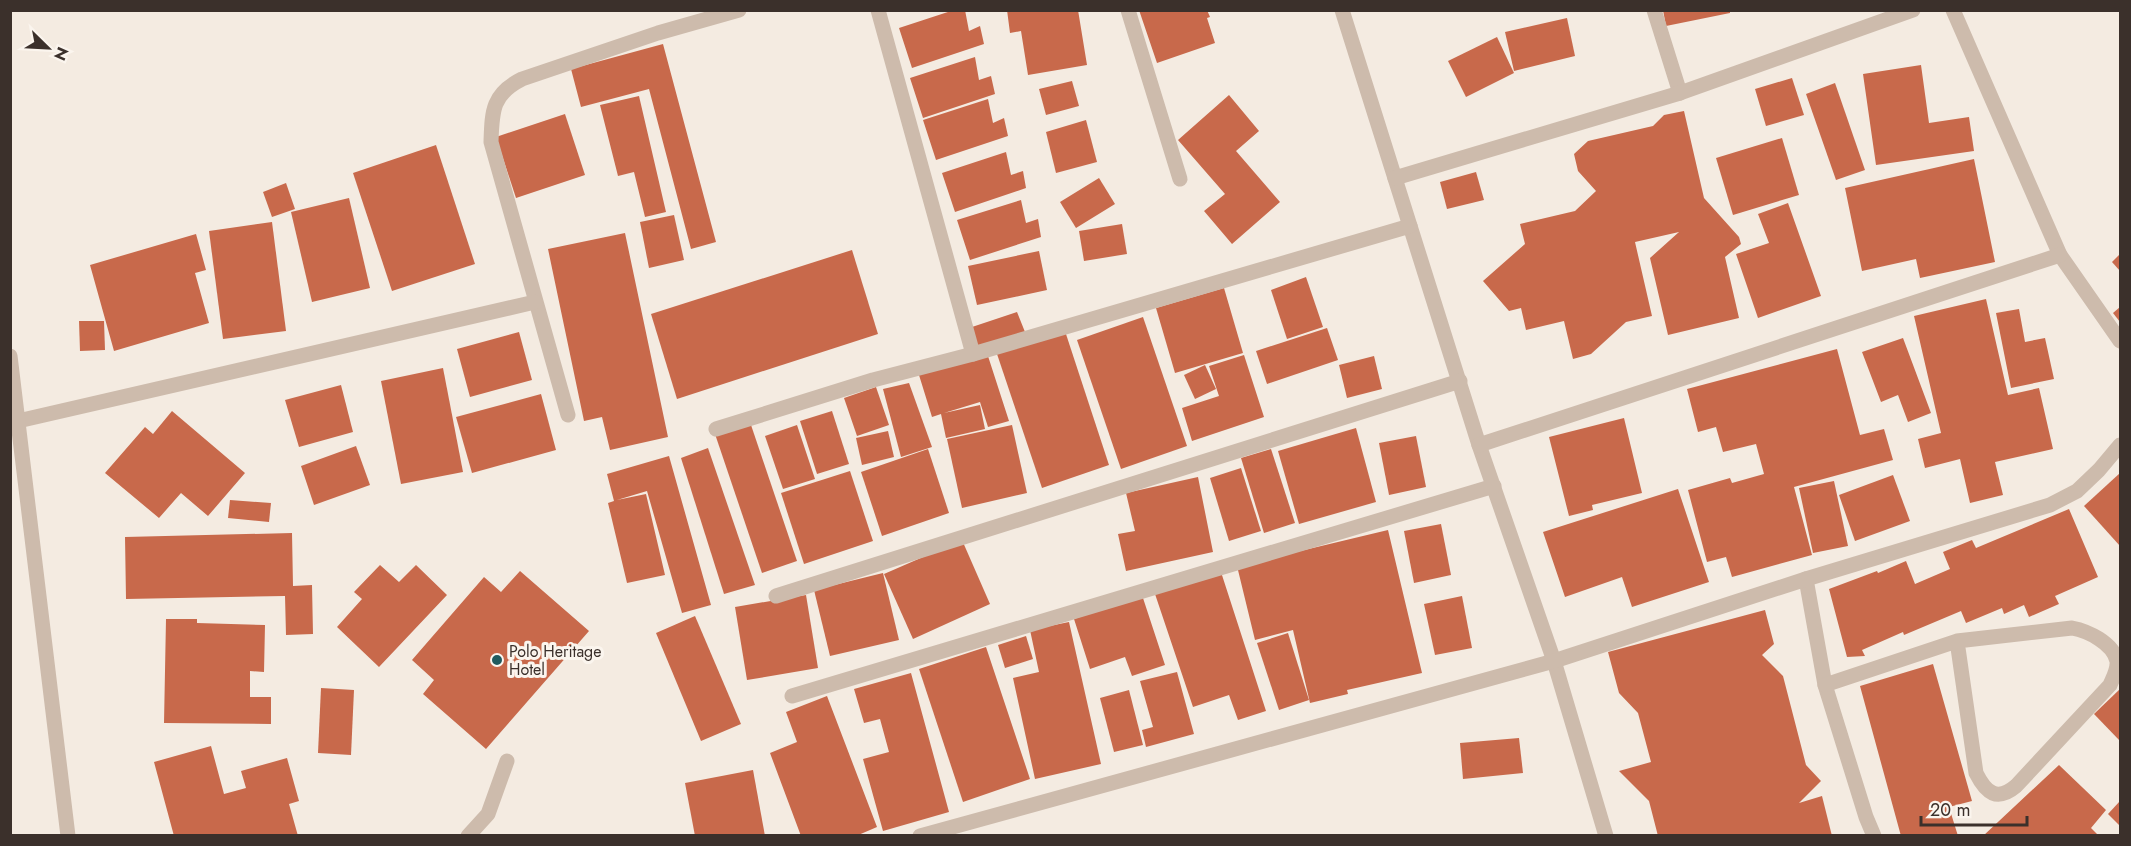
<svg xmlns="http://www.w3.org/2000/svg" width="2131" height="846" viewBox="0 0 2131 846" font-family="Jost,sans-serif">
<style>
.building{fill:#c8694b}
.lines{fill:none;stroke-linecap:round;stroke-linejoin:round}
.service{stroke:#cdbbac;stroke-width:15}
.minor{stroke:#cdbbac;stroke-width:15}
.tertiary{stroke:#cdbbac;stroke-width:15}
.poi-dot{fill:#1f5a5e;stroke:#fbf5ee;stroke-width:2}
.labels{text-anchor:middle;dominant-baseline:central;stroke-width:6;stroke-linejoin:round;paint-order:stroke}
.poi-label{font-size:16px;fill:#3b302b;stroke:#fbf5ee;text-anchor:start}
</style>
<rect width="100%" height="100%" fill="#f4ebe1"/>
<g class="building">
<path d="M954,10H965L969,31L980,26L984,44L912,68L899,28Z"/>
<path d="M1007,10H1078L1087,65L1028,75L1021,31L1010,33Z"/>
<path d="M1139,10H1207L1210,17L1207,18L1215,43L1157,63Z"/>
<path d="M1663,10H1730V13L1666,26Z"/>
<path d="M1567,18L1575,56L1514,71L1505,32Z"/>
<path d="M1497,37L1514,73L1466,97L1448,61Z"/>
<path d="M663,44L716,242L691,249L649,89L581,107L571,69Z"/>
<path d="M975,57L979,80L991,76L995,94L923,118L910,78Z"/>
<path d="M1921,65L1929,123L1969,117L1974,151L1876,165L1863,74Z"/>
<path d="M1792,78L1804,115L1766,126L1755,89Z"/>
<path d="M1072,81L1079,106L1046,115L1039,89Z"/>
<path d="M1835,83L1865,170L1836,180L1806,94Z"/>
<path d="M1229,95L1259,131L1236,151L1280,202L1232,244L1204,211L1225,194L1178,140Z"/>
<path d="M639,96L666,212L645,217L634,172L618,176L600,105Z"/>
<path d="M988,99L993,123L1004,118L1008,136L936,160L923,120Z"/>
<path d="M1684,111L1704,198L1739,237L1741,244L1725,257L1739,318L1668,335L1650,258L1679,232L1635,242L1652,316L1626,322L1591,354L1573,359L1564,321L1526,330L1521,308L1509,311L1483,281L1525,244L1520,224L1575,211L1596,191L1578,171L1574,154L1588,141L1653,126L1664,115Z"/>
<path d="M565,114L585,175L516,198L496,137Z"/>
<path d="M1086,120L1097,162L1056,173L1046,132Z"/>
<path d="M1782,138L1799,195L1733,215L1716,158Z"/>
<path d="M436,145L475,264L392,291L353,173Z"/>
<path d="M1006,152L1011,175L1023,171L1026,188L955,212L942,173Z"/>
<path d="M1974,159L1995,262L1920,278L1916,259L1862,271L1845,188Z"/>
<path d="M1476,172L1484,200L1447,209L1440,182Z"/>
<path d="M1099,178L1115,204L1076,228L1060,202Z"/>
<path d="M286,183L295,209L272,217L263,192Z"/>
<path d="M349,198L370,288L312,302L291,212Z"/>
<path d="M1021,200L1026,223L1038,219L1041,237L970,260L957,220Z"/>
<path d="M1788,203L1821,296L1758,318L1736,254L1769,243L1758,214Z"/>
<path d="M674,215L684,260L649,268L640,222Z"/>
<path d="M272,222L286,331L223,339L209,231Z"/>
<path d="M1122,224L1127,254L1084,261L1079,231Z"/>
<path d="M625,233L668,437L610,450L602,417L584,421L548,249Z"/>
<path d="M196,234L206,270L195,273L209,323L114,351L90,265Z"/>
<path d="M852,250L878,334L677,399L651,314Z"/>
<path d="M1039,251L1047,290L977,305L968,266Z"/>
<path d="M2120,254V271L2112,262Z"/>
<path d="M1306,277L1323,327L1287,339L1271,290Z"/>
<path d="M1224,288L1243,353L1175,373L1156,308Z"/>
<path d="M1986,299L2008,395L2039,388L2053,449L1995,462L2003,495L1970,503L1960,459L1925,468L1918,439L1941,433L1914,316Z"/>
<path d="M2120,307V322L2113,313Z"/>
<path d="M2019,309L2025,342L2045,338L2054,379L2011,388L1996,313Z"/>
<path d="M1017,312L1025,332L976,348L969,328Z"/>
<path d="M1143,317L1187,446L1121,469L1077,340Z"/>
<path d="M79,321H104L105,350L80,351Z"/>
<path d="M1064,328L1109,465L1042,488L996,351Z"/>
<path d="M1327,328L1338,360L1267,384L1256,351Z"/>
<path d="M519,332L532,380L470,397L457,349Z"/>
<path d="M1903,338L1931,413L1908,422L1898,395L1881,402L1862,352Z"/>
<path d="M1837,349L1860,435L1884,429L1893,460L1794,487L1812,555L1732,577L1726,557L1707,562L1688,490L1730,478L1732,483L1764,474L1756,444L1723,452L1716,427L1698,432L1687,389Z"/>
<path d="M987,353L1009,421L988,427L980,402L944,413L980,405L985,429L946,438L941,414L932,417L919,375Z"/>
<path d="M1244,355L1264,417L1192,441L1182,408L1219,396L1209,366Z"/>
<path d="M1374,356L1382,389L1347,398L1339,365Z"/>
<path d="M1205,365L1216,389L1195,399L1184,375Z"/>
<path d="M443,368L463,472L401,484L381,381Z"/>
<path d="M909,383L932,447L901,457L883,389Z"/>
<path d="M341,385L353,432L299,447L285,400Z"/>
<path d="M876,387L889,425L857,436L844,398Z"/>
<path d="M541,394L556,450L472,473L456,417Z"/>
<path d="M172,411L245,473L208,516L181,493L159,518L105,473L145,427L153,434Z"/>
<path d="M832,411L849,464L817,474L800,421Z"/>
<path d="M1624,418L1642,493L1592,505L1593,510L1569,516L1549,437Z"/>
<path d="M750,422L797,561L762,573L715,434Z"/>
<path d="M797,425L815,479L783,489L765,436Z"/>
<path d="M1012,425L1027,493L962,508L947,439Z"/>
<path d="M1356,428L1376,502L1299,524L1278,451Z"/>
<path d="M888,431L894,457L862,465L856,438Z"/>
<path d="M1416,436L1426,487L1389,495L1379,443Z"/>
<path d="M356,446L370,485L314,505L301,466Z"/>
<path d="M708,448L755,585L724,594L681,458Z"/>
<path d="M928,449L949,513L882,536L861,472Z"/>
<path d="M1271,449L1295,523L1264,533L1241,458Z"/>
<path d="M669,456L711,605L682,613L647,491L617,500L646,494L665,575L627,583L608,503L614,501L607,474Z"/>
<path d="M1241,468L1261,531L1229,541L1210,478Z"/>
<path d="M850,471L873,541L804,564L781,493Z"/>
<path d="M2120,473V546L2084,506Z"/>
<path d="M1893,475L1910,521L1855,541L1839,495Z"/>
<path d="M1198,477L1213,552L1126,571L1118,534L1135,531L1126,493Z"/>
<path d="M1834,481L1848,546L1813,553L1799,488Z"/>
<path d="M1678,489L1709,582L1632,607L1622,577L1565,597L1543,532Z"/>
<path d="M230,500L271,503L269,522L228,518Z"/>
<path d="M2069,509L2098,577L2055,596L2059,604L2029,617L2024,605L2004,614L2002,608L1966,623L1961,611L1904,635L1903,632L1862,650L1865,656L1847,657L1829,589L1877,571L1878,573L1906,561L1915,584L1950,569L1943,552L1972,540L1976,548Z"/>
<path d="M1441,524L1451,575L1414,583L1404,531Z"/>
<path d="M1388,530L1422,673L1347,690L1348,694L1310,703L1293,630L1255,640L1237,566Z"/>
<path d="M292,533L293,586L312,585L313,634L286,635L285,596L126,599L125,537Z"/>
<path d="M962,540L990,604L913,639L884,574Z"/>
<path d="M380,565L399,582L416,565L447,595L379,667L337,627L362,599L354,592Z"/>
<path d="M520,571L589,631L486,749L423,694L434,680L412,660L484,577L501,592Z"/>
<path d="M1221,572L1266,711L1238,720L1229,695L1193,707L1155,594Z"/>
<path d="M883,573L899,640L830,656L814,590Z"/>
<path d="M806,595L818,668L747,680L735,607Z"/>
<path d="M1142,595L1165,665L1132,676L1125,657L1090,669L1074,619Z"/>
<path d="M1462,596L1472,648L1435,655L1424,604Z"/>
<path d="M1765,610L1774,644L1762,655L1783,676L1806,765L1821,781L1799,803L1822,796L1832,836H1658L1649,801L1619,771L1651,762L1638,713L1619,693L1608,652Z"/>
<path d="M695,616L741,724L701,741L656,633Z"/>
<path d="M166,619H197V623L265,625L264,672L250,671V697H271V724L164,723Z"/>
<path d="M1069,622L1101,764L1035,779L1013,678L1039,672L1030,630Z"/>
<path d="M1288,633L1309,700L1279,710L1257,643Z"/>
<path d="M1026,636L1033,659L1005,668L998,645Z"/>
<path d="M986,647L1030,779L963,802L919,669Z"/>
<path d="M1933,664L1972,801L1949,807L1958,836H1901L1860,686Z"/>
<path d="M1177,672L1194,734L1146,747L1142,730L1153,727L1140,681Z"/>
<path d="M911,673L949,812L883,831L863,759L889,752L880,719L864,723L854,689Z"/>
<path d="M321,688L354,690L351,755L318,753Z"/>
<path d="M2120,689V741L2094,714Z"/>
<path d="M1129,690L1143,745L1114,752L1100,698Z"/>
<path d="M827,696L877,827L856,836H801L770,753L797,742L786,712Z"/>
<path d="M1519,738L1523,773L1463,779L1460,743Z"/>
<path d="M211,746L224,794L246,788L241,771L287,758L299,801L289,804L298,836H174L154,762Z"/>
<path d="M2059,765L2106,810L2091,828L2099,836H1983Z"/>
<path d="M753,770L765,836H695L685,783Z"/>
<path d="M2120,801V826L2108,814Z"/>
</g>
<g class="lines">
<path class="service" d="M468,836L488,814L507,761"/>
<g class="minor">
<path d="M878,10L973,354"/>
<path d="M1128,10L1180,179"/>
<path d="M1342,10L1479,445L1554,661L1606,836"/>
<path d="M1654,10L1680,93"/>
<path d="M1953,10L2060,255L2120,341"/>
<path d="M1395,178L1680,93L1913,10"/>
<path d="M568,415L491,142C492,111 492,94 522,79L658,33L739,10"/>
<path d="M18,421L535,302"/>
<path d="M716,429L873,380L973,354L1410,226"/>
<path d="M1479,445L2060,255"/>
<path d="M1806,579L1825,685L1866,817L1874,836"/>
<path d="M776,596L1460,381"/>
<path d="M1825,685L1957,641L2072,628C2088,631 2113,643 2117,661C2118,669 2113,678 2110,685L2016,786C1997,802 1986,793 1976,773L1957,641"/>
<path d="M792,696L1494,486"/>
<path d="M920,836L1554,661L1806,579L2050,505L2077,491L2099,470L2120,445"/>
</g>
<path class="tertiary" d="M10,356L68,836"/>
</g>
<circle class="poi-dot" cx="497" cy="660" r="6"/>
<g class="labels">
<g class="poi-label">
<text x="509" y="651">Polo Heritage<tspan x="509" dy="18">Hotel</tspan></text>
</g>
</g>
<rect width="2131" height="846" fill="none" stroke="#3b302b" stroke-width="24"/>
<g transform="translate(48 48) rotate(114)" stroke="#fbf5ee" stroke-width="4.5" paint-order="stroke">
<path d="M0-4.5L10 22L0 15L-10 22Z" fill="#3b302b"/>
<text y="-9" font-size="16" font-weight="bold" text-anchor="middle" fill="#3b302b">N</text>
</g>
<path d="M1921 816v9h106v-9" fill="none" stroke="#3b302b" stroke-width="3"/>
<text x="1930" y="816" font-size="18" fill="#3b302b" stroke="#fbf5ee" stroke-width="4.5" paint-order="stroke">20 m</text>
</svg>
